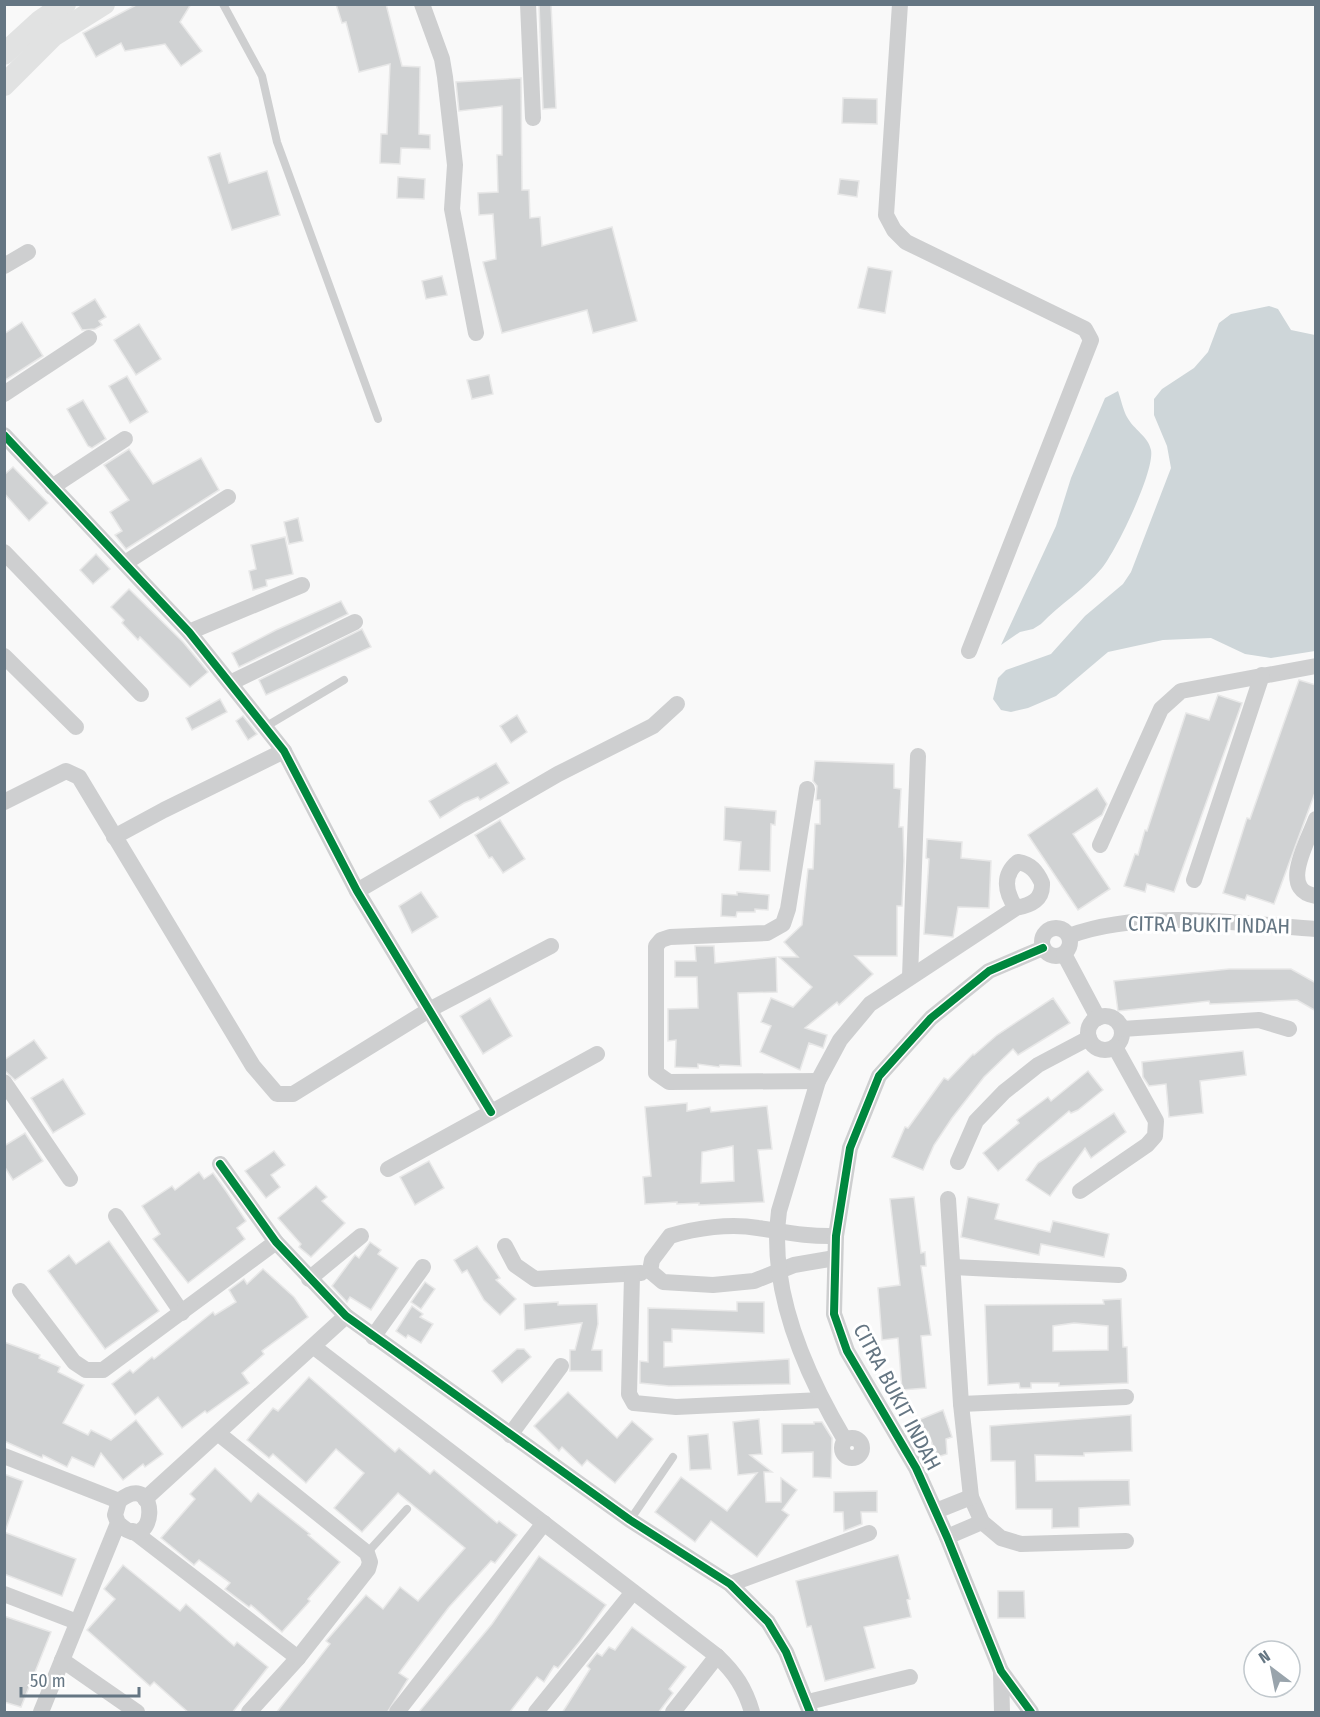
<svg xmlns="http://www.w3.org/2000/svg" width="1320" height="1717" viewBox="0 0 1320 1717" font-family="'Fira Sans Condensed',sans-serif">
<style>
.water{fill:#ced6d9}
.building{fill:#d0d2d3;stroke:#e8e8e8;stroke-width:1.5;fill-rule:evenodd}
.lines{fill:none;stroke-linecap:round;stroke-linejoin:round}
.lane{stroke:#cecfd0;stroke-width:8}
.street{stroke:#cecfd0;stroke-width:16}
.secondary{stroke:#e1e2e2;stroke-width:22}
.cycleway-casing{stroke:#fff;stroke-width:11}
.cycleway{stroke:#00873e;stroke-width:8}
.labels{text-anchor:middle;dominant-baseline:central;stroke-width:6;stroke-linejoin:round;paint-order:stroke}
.street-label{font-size:21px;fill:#657683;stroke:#fff}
</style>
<rect width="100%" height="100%" fill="#f9f9f9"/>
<g class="water">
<path d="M1269,306L1278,309L1291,330L1315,335V651L1271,658L1245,654L1211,638L1163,640L1108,652L1056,696L1028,708L1011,712L1001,710L993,699L998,678L1006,670L1051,654L1085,616L1123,584L1131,572L1171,468L1167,446L1154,415V399L1162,389L1194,368L1208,352L1219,323L1231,314Z"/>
<path d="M1118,391C1121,399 1123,410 1127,417C1134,430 1148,436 1151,450C1155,471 1116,551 1102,568C1085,589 1060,604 1041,624L1033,629L1020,632L1001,645L1056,526L1071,478L1105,398Z"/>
</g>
<g class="building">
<path d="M138,4H191L180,22L202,51L181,66L165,44L125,51L121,43L96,57L83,33Z"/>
<path d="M336,4H386L402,66L420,67L419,134L430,135V149L401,148L400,164L380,163L381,134H387L390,64L359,72L346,22L342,23Z"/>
<path d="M539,4H551L556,108L543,109Z"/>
<path d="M521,78L522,190H529L530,218L540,217L542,246L612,227L637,321L593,333L587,310L502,333L483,262L496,259L493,214L479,215L478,193L498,192L497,155H502V106L459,111L456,82Z"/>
<path d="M843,98L877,99V124L842,123Z"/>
<path d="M220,153L229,183L267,171L280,215L232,230L208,157Z"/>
<path d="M398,177L425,179L424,199L397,198Z"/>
<path d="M840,179L859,181L857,197L838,194Z"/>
<path d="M868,267L892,271L885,313L858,308Z"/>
<path d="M442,276L447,295L426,299L422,281Z"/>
<path d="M95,299L106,317L99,321L102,325L95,329L82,330L72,313Z"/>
<path d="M22,322L43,356L4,381V334Z"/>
<path d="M139,324L161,359L136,375L114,340Z"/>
<path d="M489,375L493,394L472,399L467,380Z"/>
<path d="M127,376L148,412L130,423L109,386Z"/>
<path d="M83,400L106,439L92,448L88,446L67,409Z"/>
<path d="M129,449L153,484L201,458L219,490L126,549L115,535L122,531L110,512L129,500L104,465Z"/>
<path d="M13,467L48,503L29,521L4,493V475Z"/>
<path d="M298,518L303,541L289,544L284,522Z"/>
<path d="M285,537L293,574L266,580L267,586L253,590L249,571L256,569L251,545Z"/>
<path d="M96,554L110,569L93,584L80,570Z"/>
<path d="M129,589L183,642L208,672L190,687L140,637L138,640L122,623L124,620L111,607Z"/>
<path d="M341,601L348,614L239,667L232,653L276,630Z"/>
<path d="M362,629L371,647L266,695L259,680Z"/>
<path d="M1299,680L1316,685V790L1274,904L1247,895L1245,900L1223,893L1247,818L1250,819Z"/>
<path d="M1218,695L1242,703L1174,892L1147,884L1145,892L1124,886L1135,854L1138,855L1145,830L1147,831L1186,713L1209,720Z"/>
<path d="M220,699L227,712L192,730L186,718Z"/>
<path d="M517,715L527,732L511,743L500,726Z"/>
<path d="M243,716L257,734L248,740L236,721Z"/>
<path d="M815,761L894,764V788L901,789L899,827H903L904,861L902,906H897V956H855L873,974L839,1005L837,1002L805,1028L827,1035L823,1048L809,1043L800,1070L760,1052L771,1026L761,1022L771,998L793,1007L812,987L779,957H798L784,942L802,925L808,869H813L815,824H820V800H816L817,786L813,781Z"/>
<path d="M496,763L509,783L480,800L478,797L464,803L440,818L429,801Z"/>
<path d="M1097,788L1107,804L1102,815L1073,834L1110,889L1078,910L1028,835Z"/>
<path d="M725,807L776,811L775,825L771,824L770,871L739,870L741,842L724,840Z"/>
<path d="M500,820L525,859L503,873L492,857L489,858L475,835Z"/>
<path d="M927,839L962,842L961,858L991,861L989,908L958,907L953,937L924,934L929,859L926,858Z"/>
<path d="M421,892L438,917L412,933L399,906Z"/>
<path d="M737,892L769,895L768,910L755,909V912H737L736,917L721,916L722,894L737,895Z"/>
<path d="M695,946H714L715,963L776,957L777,992L738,993L741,1066L720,1065L719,1067L698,1064V1068L675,1067L676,1040L668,1041V1009L698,1008L697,977H675V961H696Z"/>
<path d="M1229,969H1291L1316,983V1011L1297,1000L1210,1004L1209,1001L1118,1011L1114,981Z"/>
<path d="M490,998L512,1036L483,1054L460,1016Z"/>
<path d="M1053,998L1070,1023L1018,1055L1013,1049L984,1077L952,1118L934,1145L923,1170L892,1157L905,1127L908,1128L944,1078L948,1080L973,1054L974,1055L997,1035Z"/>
<path d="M34,1040L47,1058L15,1080L4,1070V1060Z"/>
<path d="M1243,1051L1246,1075L1200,1081L1203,1113L1169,1117L1166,1084L1149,1086L1143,1077L1142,1062Z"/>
<path d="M1088,1071L1103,1090L1078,1110L1071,1113L1069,1111L998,1171L983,1153L1019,1123L1017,1120L1048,1097L1051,1101Z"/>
<path d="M63,1079L85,1114L53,1133L31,1098Z"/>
<path d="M687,1103V1111L710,1107L711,1112L767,1106L772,1149L758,1150L764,1202L699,1205V1203L677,1204V1202L645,1204L643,1177L651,1176L645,1107ZM733,1146L734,1181L701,1183L702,1152Z"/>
<path d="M1114,1113L1126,1132L1091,1158L1085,1148L1050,1196L1026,1180L1038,1163Z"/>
<path d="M25,1133L43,1161L13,1180L4,1166V1146Z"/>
<path d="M274,1151L285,1165L271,1175L280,1187L266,1198L245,1171Z"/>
<path d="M429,1161L444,1188L415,1205L400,1177Z"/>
<path d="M199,1172L204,1179L213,1173L226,1191L246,1221L237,1228L245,1239L188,1283L153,1239L160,1234L142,1206L172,1186L175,1190Z"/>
<path d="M316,1186L327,1197L322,1201L345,1223L311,1257L299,1247L301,1244L278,1218Z"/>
<path d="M914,1197L921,1253L925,1252L926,1266H921L931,1335L921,1336L926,1388L902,1390L898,1338L882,1340L878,1288L900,1285L890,1199Z"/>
<path d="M968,1197L999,1204L995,1219L1050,1232L1053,1221L1109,1234L1104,1257L1041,1244L1039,1255L961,1237Z"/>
<path d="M109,1241L159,1311L105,1349L48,1271L69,1255L76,1264Z"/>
<path d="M370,1242L381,1250L378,1254L398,1268L371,1310L350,1297L347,1302L332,1286L355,1255L359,1258Z"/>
<path d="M477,1246L500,1278L496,1280L516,1299L500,1315L484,1300L467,1270L462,1273L454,1260Z"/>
<path d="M263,1269L294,1297L308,1317L262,1351L264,1354L242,1373L249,1383L207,1413L205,1411L182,1428L158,1397L135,1415L112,1384L130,1370L133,1373L152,1357L154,1359L213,1312L215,1315L236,1302L229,1290L244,1279L247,1284Z"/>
<path d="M425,1282L435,1289L421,1309L411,1302Z"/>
<path d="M1121,1299L1123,1347H1127L1128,1383L1059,1386V1383H1031V1388H1020L1019,1383L988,1385L985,1305L1104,1304L1103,1300ZM1074,1323L1108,1326V1350L1053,1351V1326Z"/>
<path d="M558,1302V1305L597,1304L598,1324L592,1350H602V1371H570V1350H575L582,1323L525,1330L524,1304Z"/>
<path d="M737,1302H764V1333L672,1329V1342H664V1367L789,1359L790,1384L669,1386L640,1383V1361L648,1362V1308L737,1311Z"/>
<path d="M412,1306L423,1314L420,1317L433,1324L421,1343L408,1335L406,1338L396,1331Z"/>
<path d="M4,1342L40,1355L39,1358L60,1367L58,1372L84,1385L63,1423L88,1435L91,1430L111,1440L136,1420L163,1454L145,1467L143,1464L123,1480L101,1453L94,1467L72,1457L67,1467L43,1455L42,1458L4,1441Z"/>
<path d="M517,1349H524L531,1357L502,1383L492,1371Z"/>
<path d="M309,1377L395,1452L399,1448L430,1474L434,1470L497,1523L499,1521L517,1535L495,1563L491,1561L449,1607L414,1653L399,1673L408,1679L387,1713H276L330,1644L326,1641L366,1595L383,1609L400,1587L418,1601L465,1548L398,1493L362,1532L334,1508L364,1473L336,1449L306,1483L273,1454L269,1458L247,1440L273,1408L278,1411Z"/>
<path d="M568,1392L617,1438L632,1421L653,1439L615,1483L587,1460L582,1466L562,1447L559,1451L534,1426Z"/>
<path d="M943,1410L952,1437L946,1439L947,1454L937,1457L928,1432L922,1434L916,1421Z"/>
<path d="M1131,1415L1132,1451L1084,1453V1456L1035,1455L1036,1481L1129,1480L1130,1505L1079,1508V1527L1052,1528V1509H1016L1015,1461H991L990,1426Z"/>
<path d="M759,1419L762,1454L750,1455L772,1472H764L766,1502H781V1478L797,1490L782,1510L789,1515L757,1557L711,1521L695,1542L655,1512L681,1477L727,1511L757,1473L738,1475L733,1422Z"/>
<path d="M814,1422H822L832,1438L831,1478L813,1477V1452L782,1453V1424H814Z"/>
<path d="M708,1434L711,1469L690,1470L688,1436Z"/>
<path d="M215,1468L251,1502L258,1493L310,1534L308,1535L340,1562L308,1599L310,1601L282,1632L251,1605L249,1607L225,1589L230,1583L199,1560L194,1565L161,1538L195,1499L190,1494Z"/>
<path d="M4,1474L23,1481L6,1529H4Z"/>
<path d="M877,1491V1512H861L862,1524L844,1531L843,1512H834V1492Z"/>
<path d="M4,1532L76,1559L62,1596L4,1574Z"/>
<path d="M898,1555L910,1599L907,1600L911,1617L864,1627L875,1668L825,1681L811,1626L807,1627L796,1581Z"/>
<path d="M539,1556L606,1605L580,1641L558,1668L554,1666L544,1682L537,1677L509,1713H418L492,1624Z"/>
<path d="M123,1565L180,1611L186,1604L234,1646L237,1642L268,1667L232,1713H189L154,1682L150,1686L87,1630L115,1599L104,1589Z"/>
<path d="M998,1591H1024L1025,1618H998Z"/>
<path d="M4,1616L51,1632L21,1707L4,1702Z"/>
<path d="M632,1627L686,1667L669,1689L673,1693L658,1713H562L590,1669L587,1666L597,1653L602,1656L609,1647L615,1650Z"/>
</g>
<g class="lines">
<g class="lane">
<path d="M223,4L262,76L277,142L378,419"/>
<path d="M265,727L344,680"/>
<path d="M630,1520L673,1457"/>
<path d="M367,1553L407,1509"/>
</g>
<g class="street">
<path d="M422,4L442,59L445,77L455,165L452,209L476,333"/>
<path d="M528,4L533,118"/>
<path d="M900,4L886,215L894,230L906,242L1085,329L1091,340L969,651"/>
<path d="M4,266L28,252"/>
<path d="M4,394L89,338"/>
<path d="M4,435L189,632L284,751L357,891L491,1112"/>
<path d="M52,487L125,439"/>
<path d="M4,552L141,694"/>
<path d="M125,563L228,497"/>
<path d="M189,632L302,585"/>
<path d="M4,656L76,727"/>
<path d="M230,683L355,622"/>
<path d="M807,789L788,909L783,924L767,933L670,937L661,940L656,946V1073L669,1082L818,1081"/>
<path d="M4,802L66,771L79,777L253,1066L277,1094H293L429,1010L551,946"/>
<path d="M1316,819C1308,841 1278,891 1316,896"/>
<path d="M114,837L164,810L284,751"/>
<path d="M1100,845L1161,709L1181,691L1316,666"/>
<path d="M1194,880L1262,675"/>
<path d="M357,891L558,774L653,726L677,704"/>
<circle cx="1056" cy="942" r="14"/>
<path d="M1069,936C1141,909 1239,923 1316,929"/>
<path d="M1064,954L1098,1018"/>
<path d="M910,977L918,756"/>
<circle cx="1105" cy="1033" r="17"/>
<path d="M1122,1029L1259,1020L1289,1029"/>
<path d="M4,1082L70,1179"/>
<path d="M958,1162L976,1121L1004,1092L1038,1065L1089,1038"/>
<path d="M220,1164L276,1242L346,1316L630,1520L730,1584L768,1622L786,1652L810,1712"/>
<path d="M388,1169L597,1054"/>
<path d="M1080,1191L1147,1145L1155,1136L1156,1121L1115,1047"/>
<path d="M948,1199L961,1404L971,1497L982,1522L1001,1538L1021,1544L1126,1541"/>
<path d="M116,1216L182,1313"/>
<path d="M505,1246L515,1265L535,1279L641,1273"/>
<path d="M953,1267L1119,1275"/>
<path d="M650,1271L652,1260L670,1236C696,1228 730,1223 758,1228C785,1232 808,1237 836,1236"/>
<path d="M650,1271L663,1282L713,1285L754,1281L794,1265L835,1258"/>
<path d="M632,1276L629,1394L634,1403L676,1407L822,1400"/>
<path d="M309,1279L361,1236"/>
<path d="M20,1291L74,1362L86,1370H103L276,1242"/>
<path d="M373,1337L423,1267"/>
<path d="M314,1347L717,1656C735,1673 745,1688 752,1712"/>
<path d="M961,1404L1126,1397"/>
<path d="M219,1434L367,1553L370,1562L368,1569L298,1658L249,1712"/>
<path d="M510,1435L561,1366"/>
<circle cx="852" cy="1448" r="10"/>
<path d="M845,1440C805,1373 768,1290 779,1211L818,1081L840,1040L870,1004L1016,908C1031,905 1043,900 1042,883C1037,872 1031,864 1018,862C1002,875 1005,892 1016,908"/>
<path d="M4,1456L119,1501"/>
<path d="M145,1499L346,1316"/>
<path d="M936,1511L971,1497"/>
<path d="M133,1531L298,1658"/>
<path d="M947,1537L982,1522"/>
<path d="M730,1584L869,1533"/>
<path d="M4,1594L77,1622"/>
<path d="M62,1660L137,1712"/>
<path d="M1001,1671L1002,1712"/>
<path d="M808,1702L910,1677"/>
<path d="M41,1712L118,1523L115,1515L119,1501C162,1467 157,1561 118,1523"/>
<path d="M397,1712L544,1523"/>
<path d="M536,1712L633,1592"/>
<path d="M673,1712L717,1656"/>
<path d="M1031,1712L1001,1671L947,1537L916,1468L847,1351L834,1314L836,1236L850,1148L879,1076L931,1018L989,971L1043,948"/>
</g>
<g class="secondary">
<path d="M4,54L40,21L65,4"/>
<path d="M4,85L53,36L104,4"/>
</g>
<defs>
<g id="cycleway">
<path d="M4,435L189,632L284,751L357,891L491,1112"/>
<path d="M220,1164L276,1242L346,1316L630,1520L730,1584L768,1622L786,1652L810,1712"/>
<path d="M1031,1712L1001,1671L947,1537L916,1468L847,1351L834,1314L836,1236L850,1148L879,1076L931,1018L989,971L1043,948"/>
</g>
</defs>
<use href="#cycleway" class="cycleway-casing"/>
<use href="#cycleway" class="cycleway"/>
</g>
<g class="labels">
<g class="street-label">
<text transform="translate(1209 925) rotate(1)">CITRA BUKIT INDAH</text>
<text transform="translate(897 1397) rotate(62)">CITRA BUKIT INDAH</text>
</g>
</g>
<rect width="1320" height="1717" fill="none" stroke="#657683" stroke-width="12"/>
<g transform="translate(1272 1669) rotate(328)"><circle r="28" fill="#ffffff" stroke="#c1c8cd" stroke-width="1.5"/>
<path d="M0-4.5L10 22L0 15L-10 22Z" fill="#99a4ac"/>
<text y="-9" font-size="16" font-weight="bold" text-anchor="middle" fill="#657683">N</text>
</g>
<path d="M21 1687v9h118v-9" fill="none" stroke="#657683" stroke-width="3"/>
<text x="30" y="1687" font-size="18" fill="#657683" stroke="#ffffff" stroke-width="4.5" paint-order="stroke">50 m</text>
</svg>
